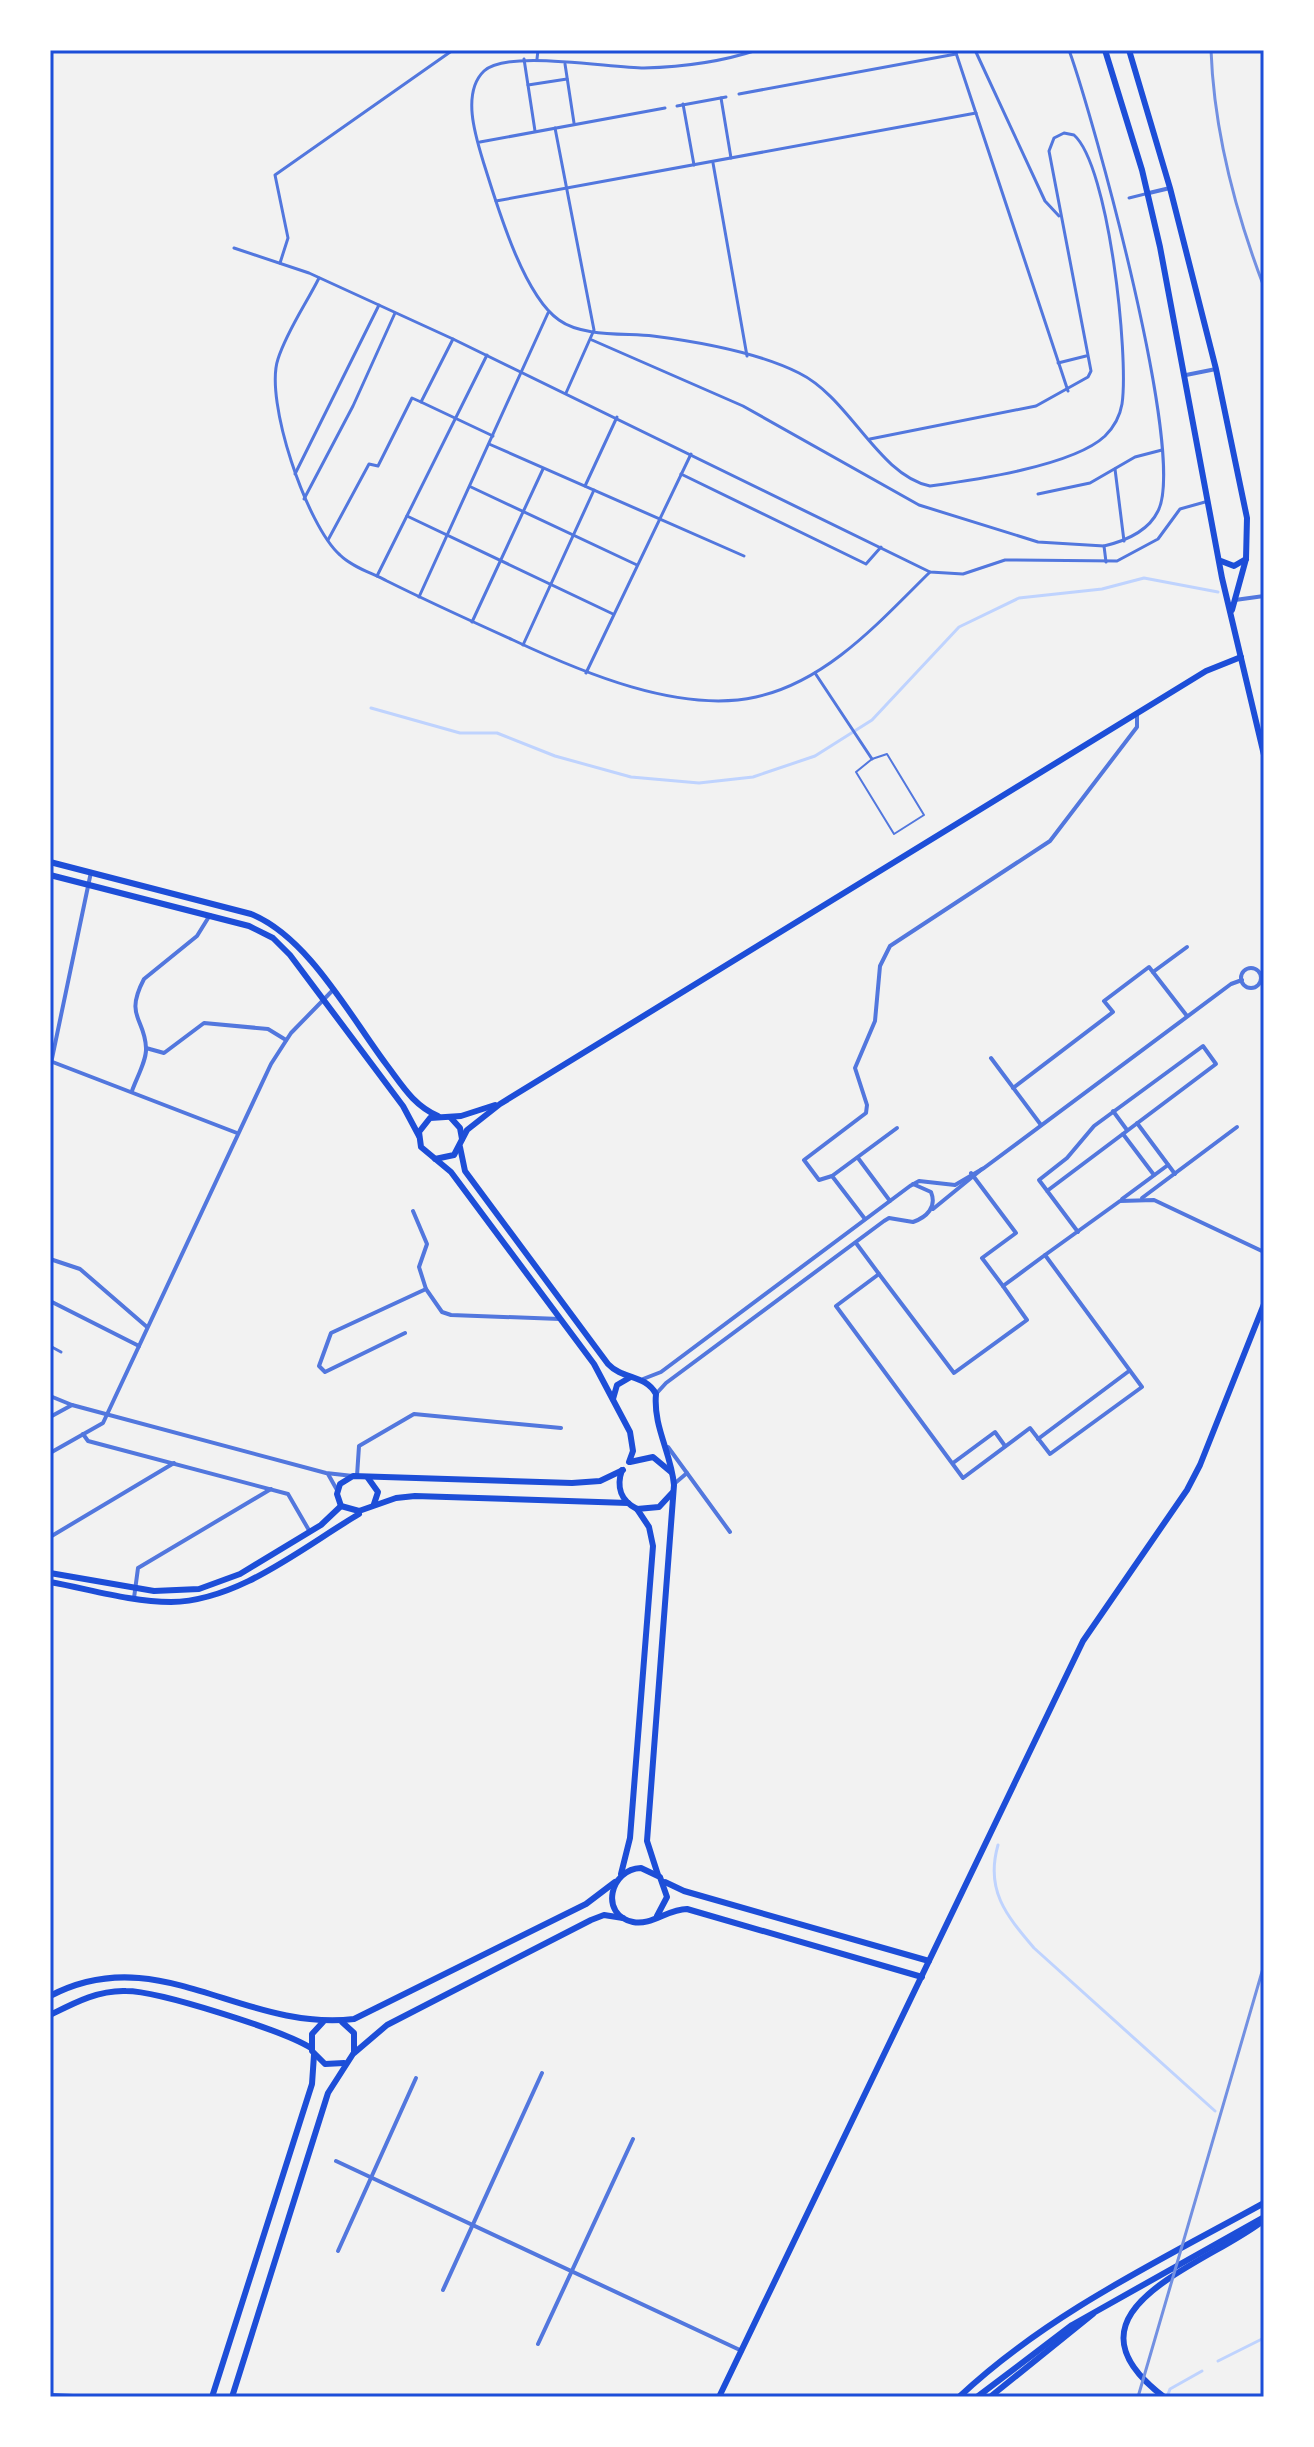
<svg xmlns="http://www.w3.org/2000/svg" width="1314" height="2447" viewBox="0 0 1314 2447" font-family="'PT Sans',sans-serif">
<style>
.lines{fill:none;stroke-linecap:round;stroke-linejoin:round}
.stream{stroke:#bfd3fe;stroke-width:3}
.service{stroke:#5277de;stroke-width:2}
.pedestrian{stroke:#5277de;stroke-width:3}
.minor{stroke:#5277de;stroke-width:4}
.secondary{stroke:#1d4ed8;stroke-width:6}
.primary{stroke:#1d4ed8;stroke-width:6}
.rail{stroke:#7290e2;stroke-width:3}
.neatline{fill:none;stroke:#1d4ed8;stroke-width:3}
</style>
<rect width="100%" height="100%" fill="#f2f2f2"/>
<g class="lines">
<g class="stream">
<path d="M371,708L460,733H497L555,756L631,777L699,783L753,777L815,756L872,720L959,627L1019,598L1102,589L1144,578L1218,592"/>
<path d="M998,1845C985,1890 1006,1915 1034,1948L1215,2111"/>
<path d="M1218,2361L1264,2338"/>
<path d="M1167,2397L1170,2389L1202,2371"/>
</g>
<path class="service" d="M887,754L924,815L894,834L856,772L872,759Z"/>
<g class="pedestrian">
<path d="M757,50C721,62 682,67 644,68C609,68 507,49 484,71C461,93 476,138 484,164C497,205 523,295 559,320C582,337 626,333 653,336C700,342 757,352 799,373C850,398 878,475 930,486C974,480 1073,466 1105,436C1114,427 1120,416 1122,404C1129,356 1109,166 1074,135L1064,133L1054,138L1049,151L1091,371L1088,377L1036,406L870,439"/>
<path d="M955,50L1068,391"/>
<path d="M975,50L1045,201L1059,216"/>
<path d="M1069,50C1094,120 1187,455 1158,511C1148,532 1125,541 1104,546L1106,562"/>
<path d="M524,59L535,131"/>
<path d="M537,59L538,50"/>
<path d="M565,64L574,123"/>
<path d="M528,85L567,79"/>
<path d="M739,94L956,54"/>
<path d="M721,98L731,158"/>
<path d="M683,104L694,165"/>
<path d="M677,106L726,97"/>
<path d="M555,128L594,330L566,393"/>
<path d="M480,142L665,108"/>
<path d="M713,163L747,356"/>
<path d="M1129,198L1145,194"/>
<path d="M496,201L976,113"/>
<path d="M234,248L309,273L453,339L930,572L963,574L1005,560L1117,561L1158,539L1180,509L1205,502"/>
<path d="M280,263L288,238L275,175L453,50"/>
<path d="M319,278C306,304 287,331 278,359C264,400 307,526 340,555C352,567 372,573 387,581C429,602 471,621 513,640C581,672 680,714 756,697C828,681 880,621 930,572"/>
<path d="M592,340L743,406L919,505L1038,542L1104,546"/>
<path d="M1058,363L1086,356"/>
<path d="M421,402L493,436"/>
<path d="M489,444L744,556"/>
<path d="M1115,469L1124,541"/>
<path d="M295,474L379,305"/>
<path d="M681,474L866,564L881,547"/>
<path d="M585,486L617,417"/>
<path d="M471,487L637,565"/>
<path d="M1038,494L1090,483L1135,457L1162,450"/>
<path d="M304,499L353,406L395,313"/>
<path d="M407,516L613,614"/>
<path d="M328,540L369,464L378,466L412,398L421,402L453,339"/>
<path d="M377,576L487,355"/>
<path d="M419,597L548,313"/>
<path d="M472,622L543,469"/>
<path d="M523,645L594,490"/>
<path d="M586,673L691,454"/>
<path d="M815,673L872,759"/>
<path d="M50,1346L61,1352"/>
</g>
<g class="minor">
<path d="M1149,193L1170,188"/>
<path d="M1186,375L1216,369"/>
<path d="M1235,600L1264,596"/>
<circle cx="1251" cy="978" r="10"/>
<path d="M1153,972L1187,947"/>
<path d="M146,1048L164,1053L204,1023L268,1029L286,1040"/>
<path d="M991,1058L1041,1125"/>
<path d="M50,1061L237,1133"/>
<path d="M50,1068L91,872"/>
<path d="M1013,1088L1113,1012L1104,1001L1149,967L1187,1016"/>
<path d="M132,1091C136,1079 147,1060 146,1048C145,1018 124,1017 144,979L197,936L210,915"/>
<path d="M1113,1111L1127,1130"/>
<path d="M1137,1123L1175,1174"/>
<path d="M1123,1134L1154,1175"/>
<path d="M858,1158L890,1201"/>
<path d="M971,1173L1016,1233L982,1258L1003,1286"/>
<path d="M832,1176L819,1180L804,1160L866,1113L867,1105L855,1068L875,1021L880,966L890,946L1050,841L1137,727V715"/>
<path d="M1047,1191L1216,1064L1203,1046L1094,1126L1067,1158L1039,1180L1078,1232"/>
<path d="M1142,1198L1237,1127"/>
<path d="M1122,1199L1168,1165"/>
<path d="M933,1209L982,1169"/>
<path d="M413,1211L427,1244L419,1267L426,1289"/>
<path d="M865,1219L832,1176L897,1128"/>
<path d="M856,1243L879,1274L836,1306L963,1478L1030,1428L1050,1454L1142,1387L1045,1255L1120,1201L1154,1200L1264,1252"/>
<path d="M50,1259L80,1269L147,1327"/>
<path d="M879,1274L954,1373L1027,1320L1003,1286L1045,1255"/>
<path d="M50,1301L139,1346"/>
<path d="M405,1333L325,1372L319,1366L331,1333L426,1289L442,1312L451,1315L560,1319"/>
<path d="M643,1379L661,1372L910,1186L919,1181L955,1185L984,1168L1231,984L1242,980"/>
<path d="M656,1394L666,1383L884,1221L889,1218L913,1222C927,1217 937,1207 931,1192L913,1184"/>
<path d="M50,1396L72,1405L326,1473L353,1476"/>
<path d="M50,1417L72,1405"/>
<path d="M83,1434L88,1441L288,1494L310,1532"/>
<path d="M1038,1439L1129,1371"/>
<path d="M668,1447L730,1532"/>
<path d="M50,1453L103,1423L271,1064L291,1033L332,991"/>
<path d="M953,1463L995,1432L1005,1446"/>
<path d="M328,1474L337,1490"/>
<path d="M357,1476L359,1446L414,1414L561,1428"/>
<path d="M674,1484L687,1473"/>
<path d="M50,1537L174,1463"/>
<path d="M134,1598L138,1568L271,1489"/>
<path d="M336,2161L742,2351"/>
<path d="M338,2251L416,2078"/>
<path d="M443,2290L542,2073"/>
<path d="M538,2344L633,2139"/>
</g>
<g class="secondary">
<path d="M50,862L251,914C308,937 350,1016 386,1064C402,1085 413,1105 438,1116"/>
<path d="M50,875L249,926L273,938L290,955L403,1106L419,1136"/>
<path d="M495,1105L461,1116L430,1118L419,1132L421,1147L451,1172L594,1364L630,1432L633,1451L629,1462"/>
<path d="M451,1118L460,1128L462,1139"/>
<path d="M460,1147L465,1171L608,1364C623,1380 645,1374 656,1394C653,1427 671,1452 674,1485L647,1841L658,1875"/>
<path d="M435,1159L454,1155L467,1130L500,1104L1206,671L1241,657"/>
<path d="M613,1399L617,1385L629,1378"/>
<path d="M630,1462L653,1457L671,1472"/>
<path d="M622,1470C616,1487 621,1501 637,1509L659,1507L672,1493"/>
<path d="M623,1470L600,1481L572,1483L353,1476L340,1484L337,1494L341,1506L359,1511L396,1498L415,1496L628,1503"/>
<path d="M368,1478L378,1492L374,1504"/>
<path d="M50,1573L154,1591L199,1589L240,1574L321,1525L341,1506"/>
<path d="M50,1582C89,1589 131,1602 171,1602C239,1601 303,1547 359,1514"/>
<path d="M621,1874L630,1838L653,1546L649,1527L637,1509"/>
<path d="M665,1882L684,1891L929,1961"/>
<path d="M657,1916L667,1897L660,1877L641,1868C610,1869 599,1915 633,1922C651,1926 668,1909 687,1909L922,1977"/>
<path d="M50,1996C158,1939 242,2032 354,2019L586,1904L615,1882"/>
<path d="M50,2015C74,2003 98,1990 126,1991C159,1991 284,2031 311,2048"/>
<path d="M323,2022L312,2034V2051L325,2064L344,2063"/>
<path d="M342,2022L354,2033V2052"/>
<path d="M50,2396L73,2397"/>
<path d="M212,2397L312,2084L314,2055"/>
<path d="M232,2397L328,2093L353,2054L387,2025L591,1920L604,1915L623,1918"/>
<path d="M990,2397L1093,2314"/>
</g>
<g class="primary">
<path d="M1105,50L1142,170L1160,247L1222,578L1264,755"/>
<path d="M1129,50L1170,188L1216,369L1247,518L1246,559L1232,610"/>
<path d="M1221,561L1234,566L1246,559"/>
<path d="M719,2397L1083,1641L1187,1490L1200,1465L1264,1304"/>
<path d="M959,2397C1047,2314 1159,2261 1264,2203"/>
<path d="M977,2397L1072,2325L1264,2217"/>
<path d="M1018,2397H1101"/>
<path d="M1164,2397C1052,2312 1201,2267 1260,2223"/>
</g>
<g class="rail">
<path d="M1211,50C1214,132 1235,211 1264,287"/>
<path d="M1138,2397L1264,1965"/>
</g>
</g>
<rect width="1314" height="2447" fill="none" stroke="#ffffff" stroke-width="104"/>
<rect x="52" y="52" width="1210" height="2343" class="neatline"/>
</svg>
